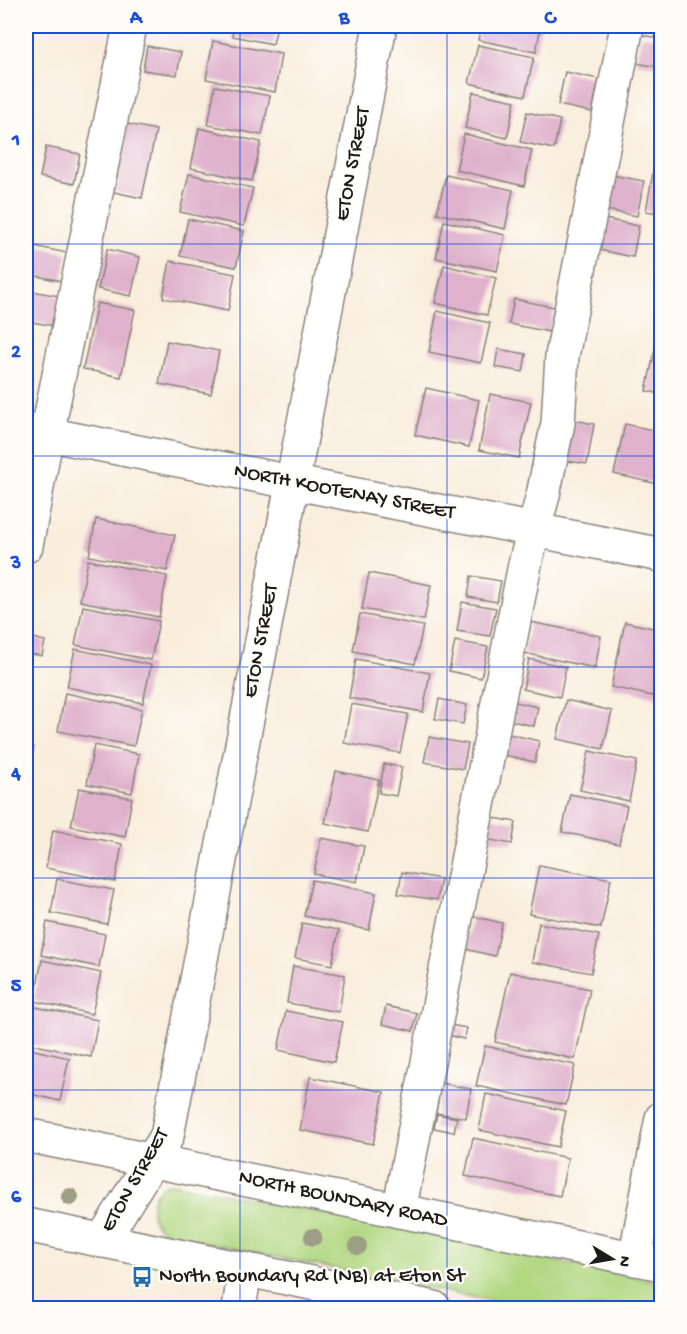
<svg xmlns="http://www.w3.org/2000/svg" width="687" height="1334" viewBox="0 0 687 1334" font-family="'Gochi Hand',sans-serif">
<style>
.green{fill:#b1d781;stroke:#667a4e;stroke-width:1.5}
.building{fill:#dfb1cc}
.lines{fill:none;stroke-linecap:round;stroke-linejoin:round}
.minor-casing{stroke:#8a847c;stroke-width:36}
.minor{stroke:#fff;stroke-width:33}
.tree{fill:#9c9e86}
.grid{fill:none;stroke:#1d4ed8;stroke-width:1.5;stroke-opacity:0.55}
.labels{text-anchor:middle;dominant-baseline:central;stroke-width:5;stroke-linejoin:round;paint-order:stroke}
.street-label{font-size:21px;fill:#1c1c1c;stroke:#fdfcf7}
.poi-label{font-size:21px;fill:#1c1c1c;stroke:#fdfcf7;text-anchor:start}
.neatline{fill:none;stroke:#1d4ed8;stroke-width:2}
.grid-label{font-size:20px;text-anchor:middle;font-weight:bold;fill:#1d4ed8}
</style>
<rect width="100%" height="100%" fill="#fdfcf7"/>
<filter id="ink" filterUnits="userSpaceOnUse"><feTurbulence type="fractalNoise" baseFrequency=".0167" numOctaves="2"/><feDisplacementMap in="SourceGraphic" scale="12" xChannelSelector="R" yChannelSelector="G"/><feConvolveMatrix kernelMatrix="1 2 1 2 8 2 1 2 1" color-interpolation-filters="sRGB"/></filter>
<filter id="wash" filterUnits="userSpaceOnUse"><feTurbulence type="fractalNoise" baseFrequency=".008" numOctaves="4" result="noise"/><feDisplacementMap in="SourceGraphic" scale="24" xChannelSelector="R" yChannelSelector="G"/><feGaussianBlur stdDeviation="1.35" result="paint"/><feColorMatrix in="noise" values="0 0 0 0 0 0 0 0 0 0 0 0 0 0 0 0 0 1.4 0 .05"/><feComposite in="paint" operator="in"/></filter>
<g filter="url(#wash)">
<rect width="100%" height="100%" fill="#f9eddc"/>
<path class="green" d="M171,1183L661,1282V1308H525L174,1236C170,1235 164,1233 161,1230C148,1219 149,1197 162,1187C165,1185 168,1184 171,1183Z"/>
<g id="blocks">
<g class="building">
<path d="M149,26H179L178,32L149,27Z"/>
<path d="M234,26H277L273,44L232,36Z"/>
<path d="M481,26H541L536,52L478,40Z"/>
<path d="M642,35L662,39V50L658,67L636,63Z"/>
<path d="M213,41L281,54L275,92L206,79Z"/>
<path d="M478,45L534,57L525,96L469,83Z"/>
<path d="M147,46L181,52L177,75L143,70Z"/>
<path d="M565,72L599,79L592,112L558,105Z"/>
<path d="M215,86L270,96L262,135L208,125Z"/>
<path d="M473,92L515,101L507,138L465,128Z"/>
<path d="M527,112L560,120L554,149L520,142Z"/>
<path d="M123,123L156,130L142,198L109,191Z"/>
<path d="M199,128L261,142L252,181L191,168Z"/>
<path d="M464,134L532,150L524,186L456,170Z"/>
<path d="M46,147L80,154L74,184L40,177Z"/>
<path d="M655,162L662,164V214L646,211Z"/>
<path d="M189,174L253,188L244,226L180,212Z"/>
<path d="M607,174L644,181L637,216L600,209Z"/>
<path d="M446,175L513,190L505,229L437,213Z"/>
<path d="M188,219L244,231L236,267L180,256Z"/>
<path d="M605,219L639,226L633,257L599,250Z"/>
<path d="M444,221L505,235L497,271L436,258Z"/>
<path d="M29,245L67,253L62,281L26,274V261Z"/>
<path d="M107,249L140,257L131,296L98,289Z"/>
<path d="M170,261L235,274L228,311L163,298Z"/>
<path d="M444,265L496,278L487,315L435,303Z"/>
<path d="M26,290L60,296L55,326L26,321Z"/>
<path d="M514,299L554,307L550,332L509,324Z"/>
<path d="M97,303L135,310L121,377L83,369Z"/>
<path d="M437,311L490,323L481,363L429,352Z"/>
<path d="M660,326H662V394L646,391Z"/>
<path d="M167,341L219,351L211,394L159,384Z"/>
<path d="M498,349L526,354L523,372L495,367Z"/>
<path d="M426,388L479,400L469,447L415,435Z"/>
<path d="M490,394L531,402L519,458L479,450Z"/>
<path d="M569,419L594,424L587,464L561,460Z"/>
<path d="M625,424L662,432V485L614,474Z"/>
<path d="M96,519L175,535L167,571L89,556Z"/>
<path d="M88,560L167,576L159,617L80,601Z"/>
<path d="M369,573L431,585L424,620L362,609Z"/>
<path d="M471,576L501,581L497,602L468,597Z"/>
<path d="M462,602L496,608L490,636L457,631Z"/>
<path d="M83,606L159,621L151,660L75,645Z"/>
<path d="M360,614L423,626L415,664L353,651Z"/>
<path d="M530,622L601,636L595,668L524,653Z"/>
<path d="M625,622L662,630V698L611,687Z"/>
<path d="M26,636L45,641L42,656L26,653Z"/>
<path d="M455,641L488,647L481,678L449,671Z"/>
<path d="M75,649L151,665L143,703L67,687Z"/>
<path d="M356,659L430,673L423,712L349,698Z"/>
<path d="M529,659L566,667L560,697L523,689Z"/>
<path d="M65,693L142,709L134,746L58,731Z"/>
<path d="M439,699L467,705L463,724L435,719Z"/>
<path d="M566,700L612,711L603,749L557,739Z"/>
<path d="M511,701L538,707L534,726L507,720Z"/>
<path d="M351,704L408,714L400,753L344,743Z"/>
<path d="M505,733L539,741L535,762L500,754Z"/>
<path d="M429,737L468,744L463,769L424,762Z"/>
<path d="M94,745L139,754L132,793L87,784Z"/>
<path d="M26,746L34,747L29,770L26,769Z"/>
<path d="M589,751L637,761L629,801L580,790Z"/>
<path d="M384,764L402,767L396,796L379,793Z"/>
<path d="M336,771L379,780L368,832L325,823Z"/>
<path d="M79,788L132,798L125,837L71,826Z"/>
<path d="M570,794L627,806L619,844L562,832Z"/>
<path d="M489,817L516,822L512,844L485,839Z"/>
<path d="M53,830L122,844L115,882L46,868Z"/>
<path d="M321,838L364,846L357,882L314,874Z"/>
<path d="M539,865L611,879L601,928L529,914Z"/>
<path d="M402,872L441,879L437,900L398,894Z"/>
<path d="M57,879L114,890L107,924L51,913Z"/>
<path d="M312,880L376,893L369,930L304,916Z"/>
<path d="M472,916L502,923L495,956L465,949Z"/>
<path d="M47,922L105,934L99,967L41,955Z"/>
<path d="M302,923L339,930L332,965L295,958Z"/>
<path d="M539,923L599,935L591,973L532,962Z"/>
<path d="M42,960L101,973L92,1014L34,1001Z"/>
<path d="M293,966L345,975L339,1012L287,1003Z"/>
<path d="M510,972L590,989L575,1059L495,1042Z"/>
<path d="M26,1005L98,1020L91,1057L26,1043Z"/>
<path d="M386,1006L417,1013L413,1031L382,1024Z"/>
<path d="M286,1011L343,1022L334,1062L278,1050Z"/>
<path d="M450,1025L467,1028L464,1039L447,1035Z"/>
<path d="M485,1046L575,1065L566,1105L476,1086Z"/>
<path d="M26,1048L69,1058L60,1101L26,1093Z"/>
<path d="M310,1077L384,1092L373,1144L300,1130Z"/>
<path d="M441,1083L471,1089L466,1118L436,1113Z"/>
<path d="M486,1094L566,1111L558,1147L479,1130Z"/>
<path d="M437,1114L457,1118L454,1132L434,1128Z"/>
<path d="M473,1138L568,1158L560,1196L465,1176Z"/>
</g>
</g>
</g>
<g filter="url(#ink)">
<use href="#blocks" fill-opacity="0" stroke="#8a847c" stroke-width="1.5"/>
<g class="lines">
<defs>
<g id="minor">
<path d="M26,430L662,555"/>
<path d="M26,546L47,434L130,26"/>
<path d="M26,1135L662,1264"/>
<path d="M399,1211L525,564L543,495L558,423L562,356L627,26"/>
<path d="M26,1225L434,1308"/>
<path d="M102,1241L167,1136L380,26"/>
<path d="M635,1259L662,1118"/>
<path d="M239,1308L245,1270"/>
</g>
</defs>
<use href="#minor" class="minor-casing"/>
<use href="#minor" class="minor"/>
</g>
<g class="tree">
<circle cx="70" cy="1197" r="9"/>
<circle cx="313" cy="1237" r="9"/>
<circle cx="358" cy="1246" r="9"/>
</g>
</g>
<path class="grid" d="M240,26V1308M447,26V1308M26,244H662M26,456H662M26,667H662M26,878H662M26,1090H662"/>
<defs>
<symbol id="bus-bare" viewBox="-9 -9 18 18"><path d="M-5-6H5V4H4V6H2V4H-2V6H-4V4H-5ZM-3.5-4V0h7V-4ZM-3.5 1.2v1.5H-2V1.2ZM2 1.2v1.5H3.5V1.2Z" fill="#1f6fb2" stroke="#fdfcf7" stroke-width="2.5" paint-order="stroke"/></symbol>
</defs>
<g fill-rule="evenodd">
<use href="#bus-bare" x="127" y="1262" width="30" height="30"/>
</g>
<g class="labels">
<g class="street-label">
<text transform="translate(354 164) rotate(-79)">ETON STREET</text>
<text transform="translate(344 493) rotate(11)">NORTH KOOTENAY STREET</text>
<text transform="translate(262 641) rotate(-79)">ETON STREET</text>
<text transform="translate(136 1181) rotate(-60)">ETON STREET</text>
<text transform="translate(343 1200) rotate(12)">NORTH BOUNDARY ROAD</text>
</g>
<g class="poi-label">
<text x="159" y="1277">North Boundary Rd (NB) at Eton St</text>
</g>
</g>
<rect width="687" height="1334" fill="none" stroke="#fdfcf7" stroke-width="66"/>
<g transform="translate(612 1259) rotate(101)" stroke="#fdfcf7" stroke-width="4.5" paint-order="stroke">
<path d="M0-4.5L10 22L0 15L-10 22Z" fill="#1c1c1c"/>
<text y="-9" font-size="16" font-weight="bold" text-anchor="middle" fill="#1c1c1c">N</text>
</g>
<rect x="33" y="33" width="621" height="1268" class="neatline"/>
<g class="grid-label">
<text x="136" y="23">A</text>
<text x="344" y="23">B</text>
<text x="550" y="23">C</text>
<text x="16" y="145">1</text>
<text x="16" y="357">2</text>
<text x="16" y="568">3</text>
<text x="16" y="779">4</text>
<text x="16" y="991">5</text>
<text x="16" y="1202">6</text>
</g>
</svg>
